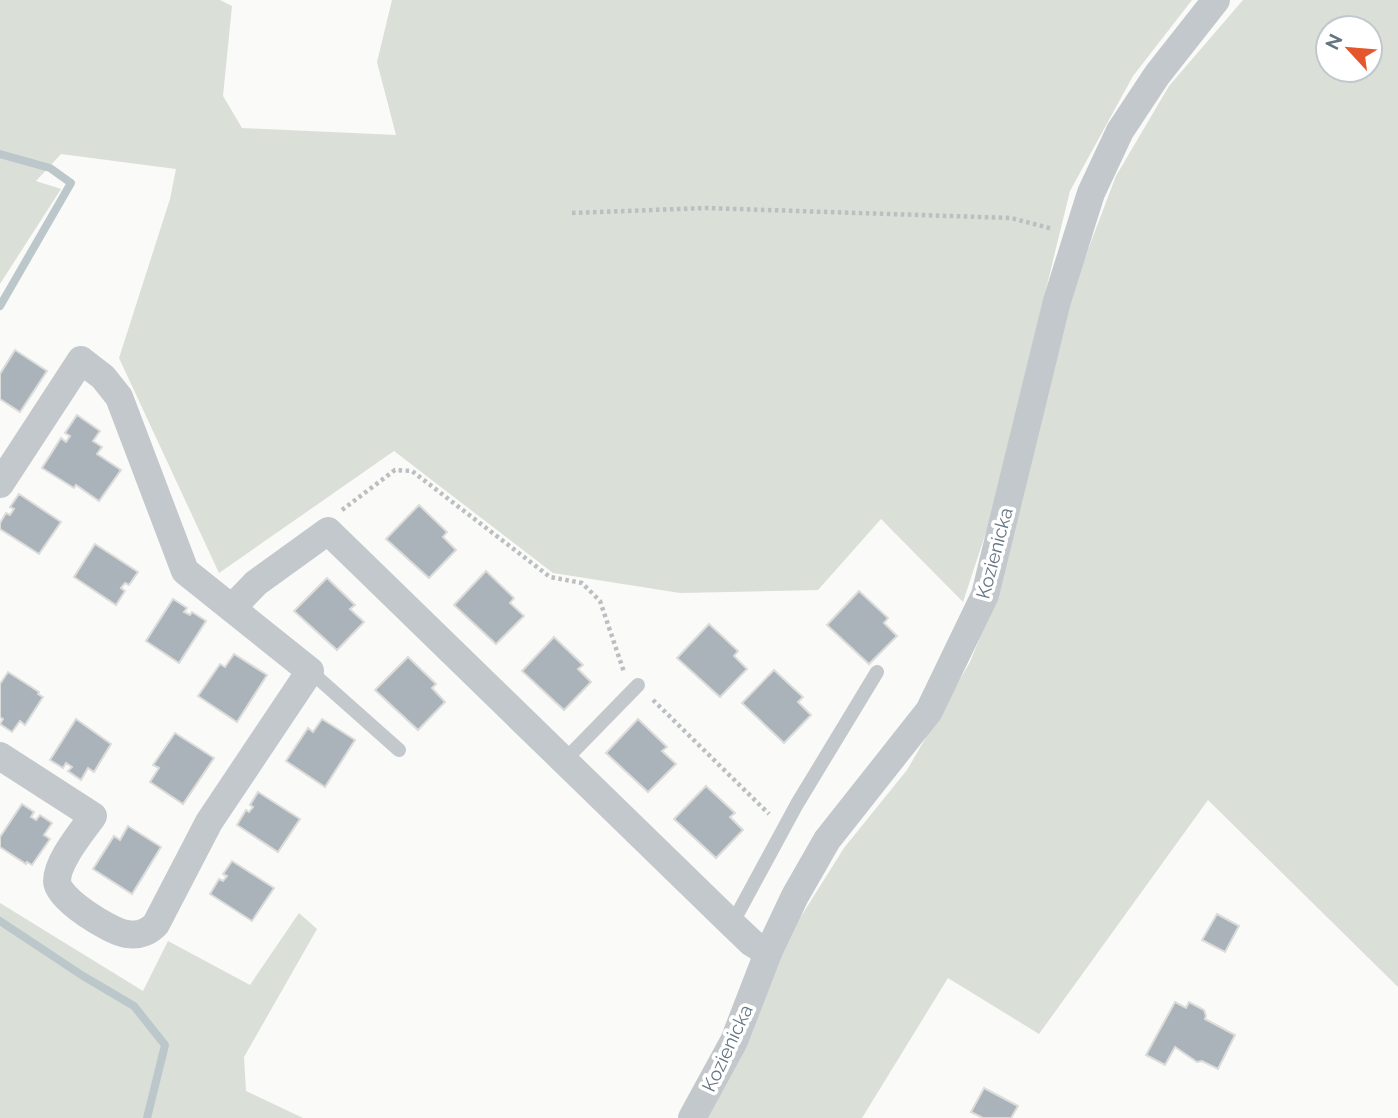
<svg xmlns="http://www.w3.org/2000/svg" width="1398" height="1118" viewBox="0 0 1398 1118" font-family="Raleway,sans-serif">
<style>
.green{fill:#dadfd7;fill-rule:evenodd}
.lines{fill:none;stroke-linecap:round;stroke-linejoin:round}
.stream{stroke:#bbc7cb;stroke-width:8}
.building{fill:#aab3b9;stroke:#dcdcda;stroke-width:2}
.path{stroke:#bbbfc2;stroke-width:4.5;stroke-dasharray:3.5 3.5;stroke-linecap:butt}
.lane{stroke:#c3c8cc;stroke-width:14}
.street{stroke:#c3c8cc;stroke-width:28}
.labels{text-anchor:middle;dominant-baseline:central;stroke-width:7;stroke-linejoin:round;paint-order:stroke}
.street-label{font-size:19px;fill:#657683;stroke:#fff}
</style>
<rect width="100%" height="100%" fill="#fafaf8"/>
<g class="green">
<path d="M0,0H220L232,6L223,96L242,128L396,135L377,62L392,0H1192L1133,76L1070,191L988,526L963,602L881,519L818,590L680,593L553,573L394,451L219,573L119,358L170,199L176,169L61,154L36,181L61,189L0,284Z"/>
<path d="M1243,0H1398V987L1208,800L1039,1034L948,978L862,1118H706L800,918L844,848L907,770L970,662L999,590L1076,281L1116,176L1169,86ZM1328,28H1370V70H1328Z"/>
<path d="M0,903L143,991L168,941L250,985L299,913L317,929L244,1057L246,1091L303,1118H0Z"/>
</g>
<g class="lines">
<g class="stream">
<path d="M0,154L50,168L71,183L0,306"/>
<path d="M0,921L83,976L134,1006L165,1045L147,1118"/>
</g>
</g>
<g class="building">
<path d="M15,350L47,371L20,412L0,399V374Z"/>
<path d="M77,415L100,431L93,441L102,447L97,454L121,470L99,501L76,485L74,488L42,468L61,438L66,442L70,436L65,433Z"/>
<path d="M19,494L61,522L39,554L0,529V523L6,513L10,515L14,509L10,507Z"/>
<path d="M419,505L447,532L443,537L456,550L429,578L386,539Z"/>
<path d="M95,544L138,572L129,585L125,583L121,588L125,591L116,605L74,577Z"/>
<path d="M486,571L514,598L510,603L524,616L496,644L454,605Z"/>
<path d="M327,578L355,605L350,609L364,622L337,650L294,611Z"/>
<path d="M859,591L888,618L884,623L897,636L869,664L827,625Z"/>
<path d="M173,599L187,608L184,612L190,615L192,612L206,621L179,663L146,641Z"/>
<path d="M709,624L738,651L734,656L747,669L720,697L677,658Z"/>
<path d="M554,637L583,665L578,669L591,682L564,710L522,671Z"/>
<path d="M234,654L267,675L237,722L198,696L220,664L225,667Z"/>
<path d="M408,657L436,684L432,688L445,702L418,730L375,690Z"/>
<path d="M774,670L803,697L798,702L811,715L784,743L742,703Z"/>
<path d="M8,672L39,692L38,694L43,697L25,725L20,721L12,732L0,724L3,719L0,717V684Z"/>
<path d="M76,719L111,744L94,772L88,768L81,780L68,771L72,767L66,763L63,768L50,760Z"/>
<path d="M322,719L355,740L325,787L286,761L308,728L313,732Z"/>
<path d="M638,719L667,747L662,751L676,764L648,792L606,753Z"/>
<path d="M175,733L214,758L183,804L150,782L159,768L153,765Z"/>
<path d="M706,786L735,813L730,817L743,830L716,858L674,819Z"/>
<path d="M258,792L300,819L278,852L237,825L246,810L249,812L253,807L250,805Z"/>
<path d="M22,804L34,812L31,817L36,820L40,815L52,823L44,835L50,839L32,865L27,862L26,864L0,847V837Z"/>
<path d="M128,826L161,847L132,894L93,869L114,836L120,840Z"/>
<path d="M232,861L274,888L252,921L210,894L219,879L223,881L227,876L223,874Z"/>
<path d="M1217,914L1239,926L1225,952L1202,940Z"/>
<path d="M1175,1002L1186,1008L1189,1002L1204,1010L1206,1016L1205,1019L1235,1035L1218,1069L1202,1061L1197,1062L1175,1047L1165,1065L1146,1055Z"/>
<path d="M984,1088L1018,1106L1011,1118H983L971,1112Z"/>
</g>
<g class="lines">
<g class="path">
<path d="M572,213L706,208L1011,218L1053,229"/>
<path d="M342,510L395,470L412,471L550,577L582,583L600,601L624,672"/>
<path d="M653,700L769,814"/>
</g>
<g class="lane">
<path d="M310,671L399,750"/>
<path d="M564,761L638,685"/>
<path d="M732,924L797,804L877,672"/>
</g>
<g class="street">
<path d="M0,484L81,360L103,377L119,397L185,571L310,671L209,822L156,924C149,932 138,936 127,934C111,932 57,899 57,881C57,861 82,832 93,816L0,756"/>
<path d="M232,608L256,583L328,531L732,924L752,943L768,953"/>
<path d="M692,1118L734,1041L768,953L795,896L827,840L929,711L985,595L1057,301L1091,193L1120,131L1157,75L1216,0"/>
</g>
</g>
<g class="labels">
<g class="street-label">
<text transform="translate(994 553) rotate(-75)">Kozienicka</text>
<text transform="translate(727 1048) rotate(-65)">Kozienicka</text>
</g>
</g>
<g transform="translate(1349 49) rotate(296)"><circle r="33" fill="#ffffff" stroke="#c1c8cd" stroke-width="2"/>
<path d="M0-5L12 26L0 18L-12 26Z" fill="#e4572e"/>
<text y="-10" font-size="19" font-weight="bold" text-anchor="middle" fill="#657683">N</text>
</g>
</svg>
